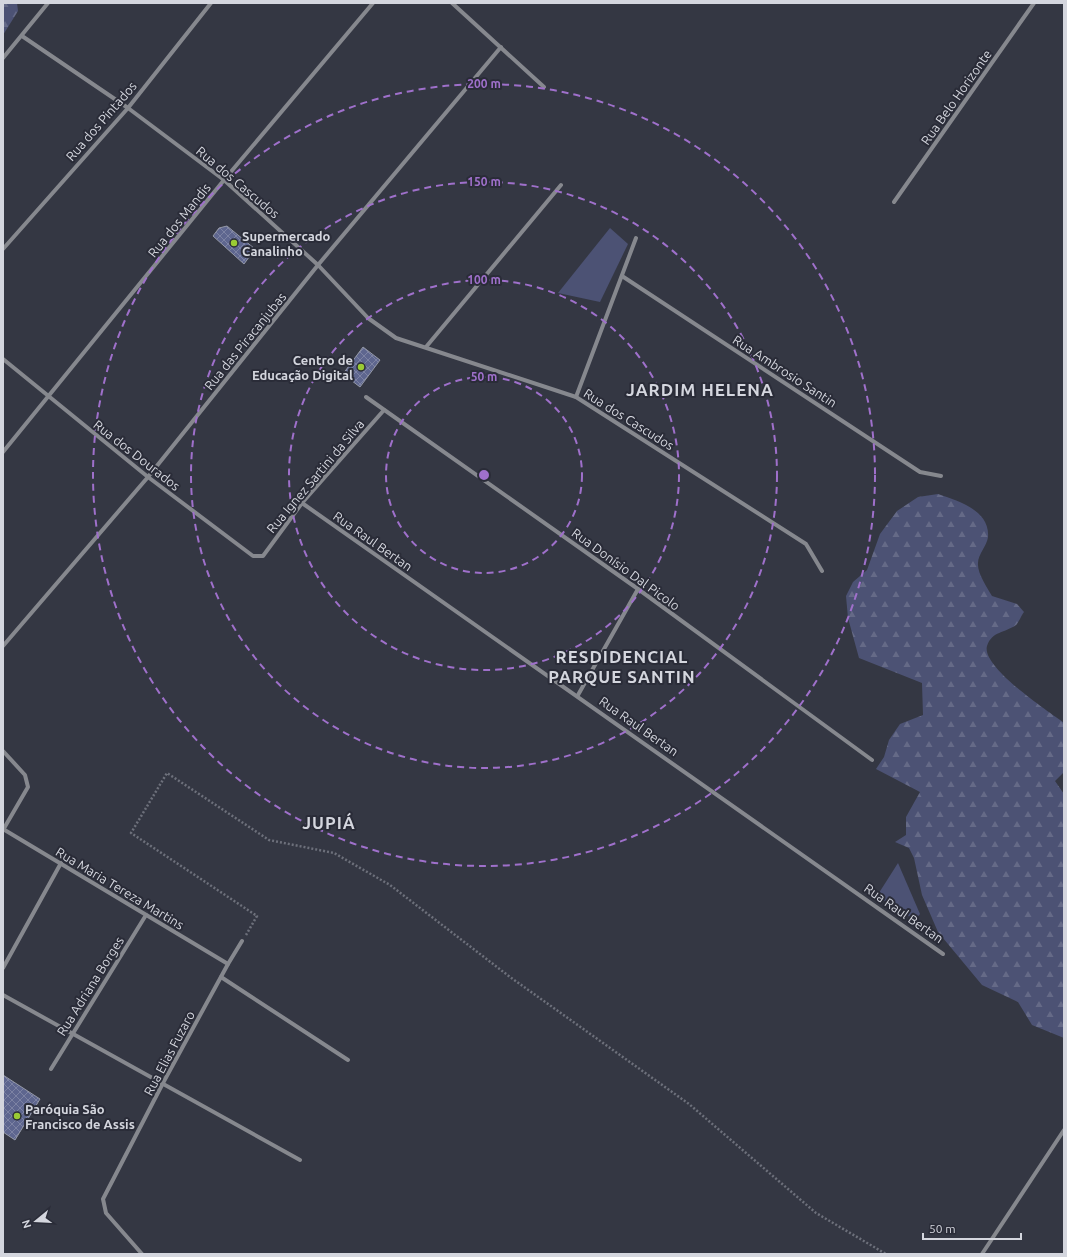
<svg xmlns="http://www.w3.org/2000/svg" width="1067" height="1257" viewBox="0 0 1067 1257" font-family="Ubuntu,sans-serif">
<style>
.green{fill:#4c5274}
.forest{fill:url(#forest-firs)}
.building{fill:url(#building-cross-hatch);stroke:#9498a6}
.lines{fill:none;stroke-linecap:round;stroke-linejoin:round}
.path{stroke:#6d707b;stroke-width:2.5;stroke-dasharray:2 2;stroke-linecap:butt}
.minor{stroke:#86888e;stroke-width:4}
.ring{fill:none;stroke:#9f70cb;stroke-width:2;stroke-dasharray:7 5}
.poi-dot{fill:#9acb34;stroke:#2a2c38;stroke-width:1.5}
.labels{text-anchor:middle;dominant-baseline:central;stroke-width:4;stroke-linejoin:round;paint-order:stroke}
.street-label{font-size:13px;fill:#d4d6de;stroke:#2a2c38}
.poi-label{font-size:13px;font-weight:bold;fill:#d4d6de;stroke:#2a2c38;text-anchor:start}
.district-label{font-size:17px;font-weight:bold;letter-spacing:1px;fill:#d4d6de;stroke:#2a2c38}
.centre{fill:#9f70cb;stroke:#2a2c38;stroke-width:2}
.ring-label{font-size:12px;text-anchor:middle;font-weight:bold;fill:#9f70cb;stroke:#2a2c38;stroke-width:4;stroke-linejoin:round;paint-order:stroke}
</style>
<defs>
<pattern id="forest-firs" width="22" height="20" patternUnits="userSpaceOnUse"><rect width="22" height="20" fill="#4c5274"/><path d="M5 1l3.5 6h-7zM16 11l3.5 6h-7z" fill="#656a87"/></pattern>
<pattern id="building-cross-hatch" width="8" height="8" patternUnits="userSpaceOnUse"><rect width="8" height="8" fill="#5e668f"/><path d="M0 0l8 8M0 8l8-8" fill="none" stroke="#7c82a3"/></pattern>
</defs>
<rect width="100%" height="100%" fill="#343743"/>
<g class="green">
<path d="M610,228L628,244L600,302L558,293Z"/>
<path d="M898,863L920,914L915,920L877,896Z"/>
</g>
<g class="forest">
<path d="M3,3H17L18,11L3,35Z"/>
<path d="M938,494C958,501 990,510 988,537C987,546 978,554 978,563C977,573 987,587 992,596L1017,604L1024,612C1021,616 1019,622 1016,625C1005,633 992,631 987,646C981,667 1049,712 1064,723V772L1055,781L1064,794V1038L1032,1025L1018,1002L982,985L938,932L922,895L914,858L909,848L895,842L906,835V817L920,792L876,769L884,757L889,740L900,724L923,715L922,683L859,658L848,618L846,596L853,582L867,570L880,534L897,511L918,497Z"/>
</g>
<g class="building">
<path d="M227,226L255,249L244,264L213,236L219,228Z"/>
<path d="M363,347L380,360L360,387L343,374Z"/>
<path d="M3,1075L40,1099L15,1140L3,1132Z"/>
</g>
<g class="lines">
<path class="path" d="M246,935L257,916L131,833L167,773L269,840L334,853L390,885L510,977L689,1104L816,1213L886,1254"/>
<g class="minor">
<path d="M452,3L544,87"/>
<path d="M22,36L128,108L224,180L318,265L368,318L396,338L576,397L806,544L822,571"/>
<path d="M3,58L48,3"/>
<path d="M894,202L1034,3"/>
<path d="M3,249L128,108L211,3"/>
<path d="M622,276L920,472L941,476"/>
<path d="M426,347L561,185"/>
<path d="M3,359L148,477L253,556H263L302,503L384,410"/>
<path d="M366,397L638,589L872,760"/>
<path d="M576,397L636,238"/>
<path d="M3,452L224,180L373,3"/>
<path d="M302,503L943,954"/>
<path d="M3,646L148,477L318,265L501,47"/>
<path d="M578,695L638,589"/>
<path d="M3,751L25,775L28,787L3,830"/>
<path d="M3,829L228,964"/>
<path d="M3,968L61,863"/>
<path d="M221,977L348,1060"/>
<path d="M3,995L300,1160"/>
<path d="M51,1069L146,915"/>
<path d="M142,1254L106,1213L103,1199L163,1083L228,964L242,941"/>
<path d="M982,1254L1064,1130"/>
</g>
</g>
<g class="ring">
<circle cx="484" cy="475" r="98"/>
<circle cx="484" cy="475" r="195"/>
<circle cx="484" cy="475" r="293"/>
<circle cx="484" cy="475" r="391"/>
</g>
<g class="poi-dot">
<circle cx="234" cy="243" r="4"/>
<circle cx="361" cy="367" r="4"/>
<circle cx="17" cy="1116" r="4"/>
</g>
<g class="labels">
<g class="street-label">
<text transform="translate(956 97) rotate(-55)">Rua Belo Horizonte</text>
<text transform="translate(101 121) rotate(-49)">Rua dos Pintados</text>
<text transform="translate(238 182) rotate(40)">Rua dos Cascudos</text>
<text transform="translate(179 220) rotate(-51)">Rua dos Mandis</text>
<text transform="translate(245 341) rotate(-51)">Rua das Piracanjubas</text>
<text transform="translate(785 371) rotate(33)">Rua Ambrosio Santin</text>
<text transform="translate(629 419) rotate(32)">Rua dos Cascudos</text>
<text transform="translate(137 455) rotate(38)">Rua dos Dourados</text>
<text transform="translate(315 476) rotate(-50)">Rua Ignez Sartini da Silva</text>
<text transform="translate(373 541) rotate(35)">Rua Raul Bertan</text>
<text transform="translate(626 569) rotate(36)">Rua Donísio Dal Picolo</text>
<text transform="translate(639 726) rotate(35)">Rua Raul Bertan</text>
<text transform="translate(120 888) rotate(31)">Rua Maria Tereza Martins</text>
<text transform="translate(904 913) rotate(35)">Rua Raul Bertan</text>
<text transform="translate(90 986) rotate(-58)">Rua Adriana Borges</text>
<text transform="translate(169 1053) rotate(-62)">Rua Elias Fuzaro</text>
</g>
<g class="poi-label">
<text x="242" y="236">Supermercado<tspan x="242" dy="15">Canalinho</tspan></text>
<text x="353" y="360" text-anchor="end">Centro de<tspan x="353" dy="15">Educação Digital</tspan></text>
<text x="25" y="1109">Paróquia São<tspan x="25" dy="15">Francisco de Assis</tspan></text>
</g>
<g class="district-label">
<text x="700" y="389">JARDIM HELENA</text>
<text x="622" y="656">RESDIDENCIAL<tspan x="622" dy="20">PARQUE SANTIN</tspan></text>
<text x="329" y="822">JUPIÁ</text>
</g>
</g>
<circle cx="484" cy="475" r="6" class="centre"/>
<g class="ring-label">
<text x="484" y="88">200 m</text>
<text x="484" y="186">150 m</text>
<text x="484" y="284">100 m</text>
<text x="484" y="381">50 m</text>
</g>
<rect width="1067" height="1257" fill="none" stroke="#d4d6de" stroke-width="8"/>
<g transform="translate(36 1221) rotate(252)" stroke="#2a2c38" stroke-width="3" paint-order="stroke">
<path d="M0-3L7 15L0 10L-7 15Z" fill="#d4d6de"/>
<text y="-6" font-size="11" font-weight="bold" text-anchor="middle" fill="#d4d6de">N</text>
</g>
<path d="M923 1233v6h98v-6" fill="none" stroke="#d4d6de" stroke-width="2"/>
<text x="929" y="1233" font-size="12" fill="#d4d6de" stroke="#2a2c38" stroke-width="3" paint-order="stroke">50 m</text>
</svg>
